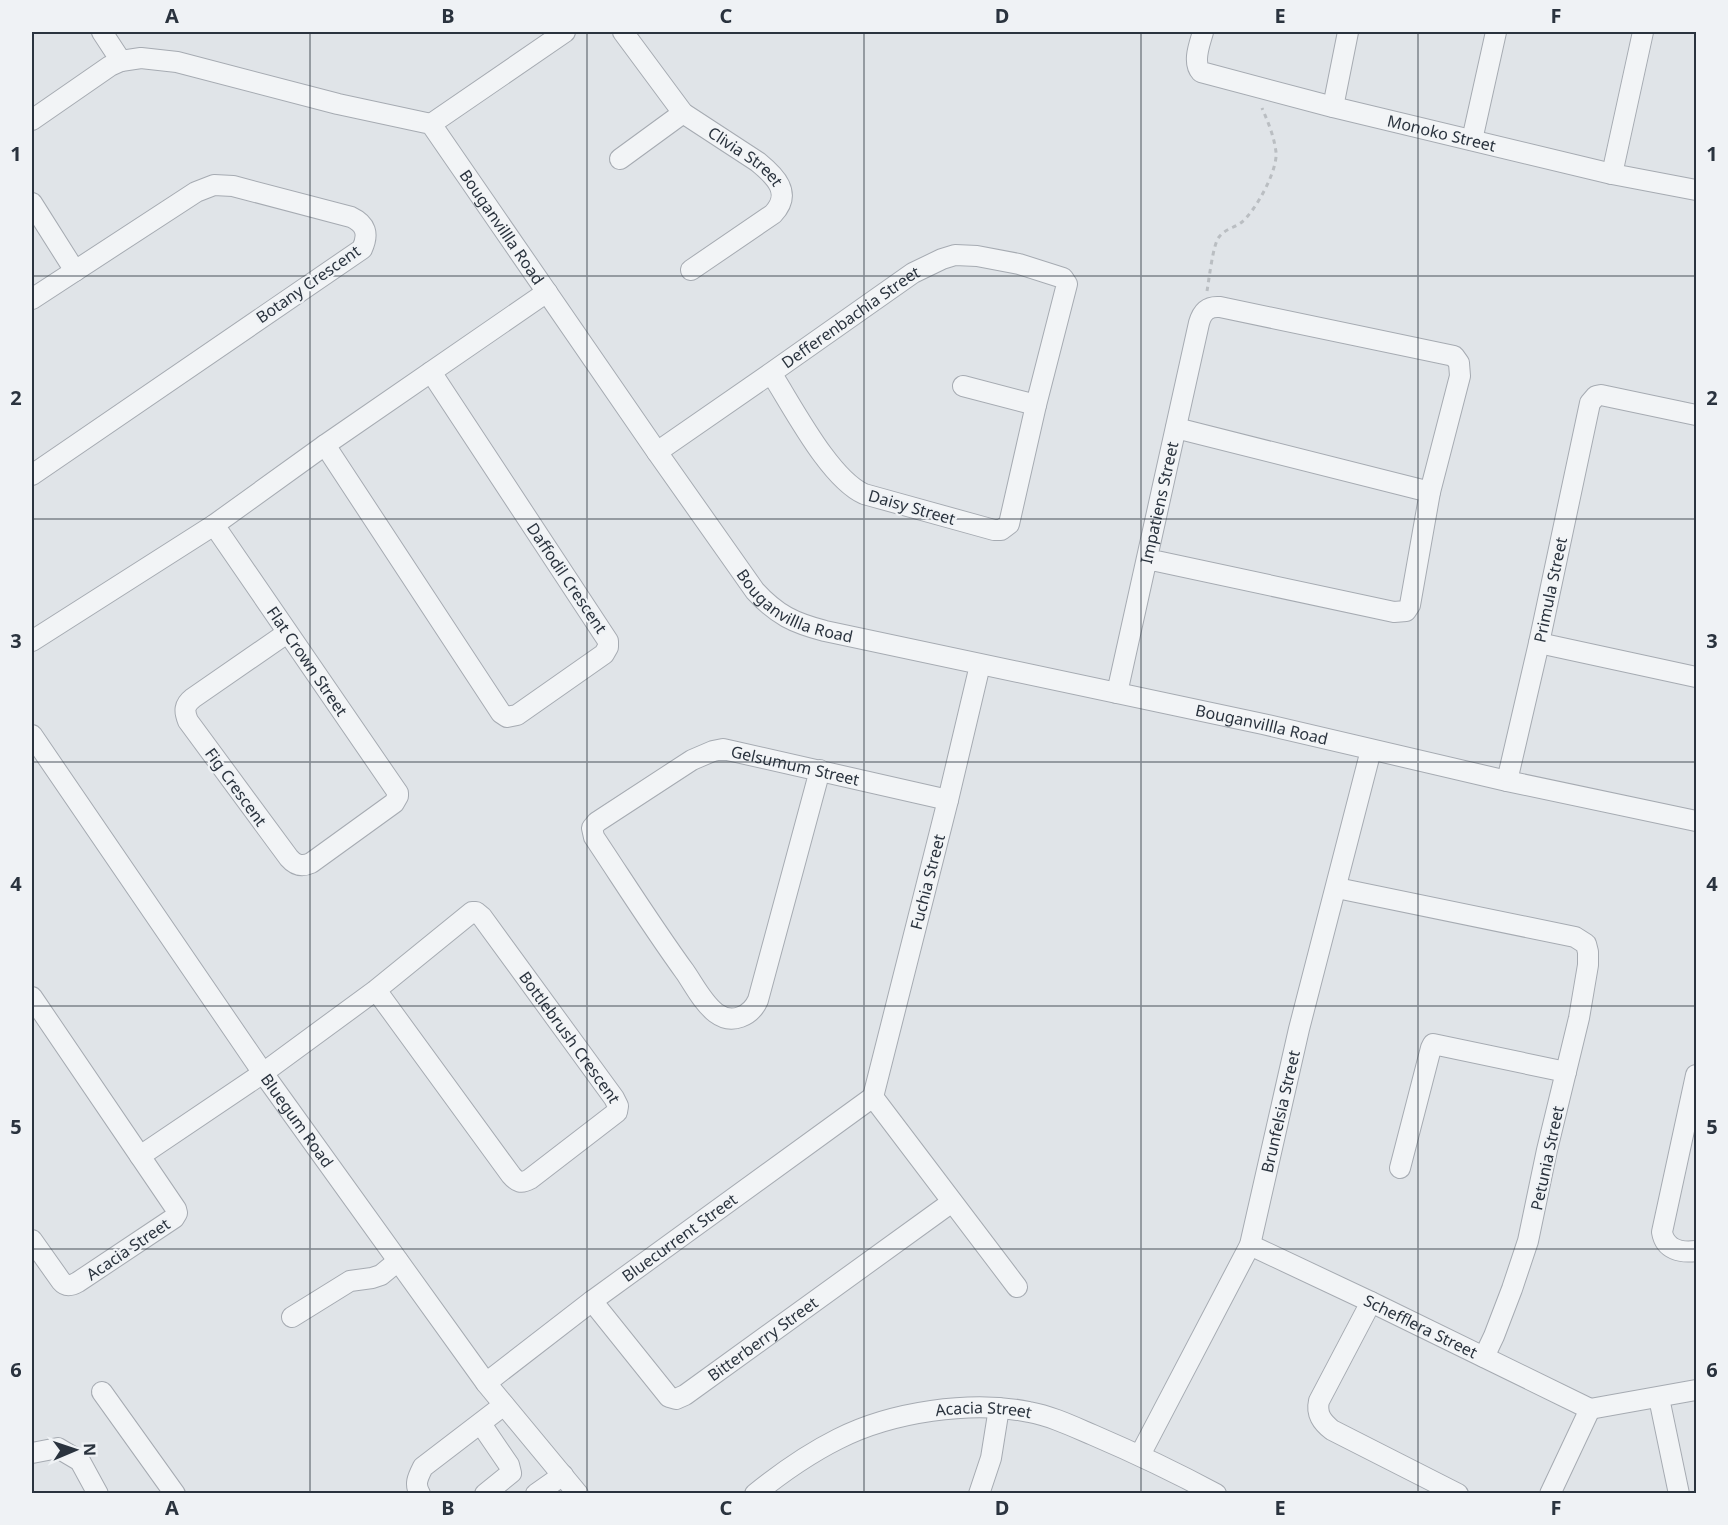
<svg xmlns="http://www.w3.org/2000/svg" width="1728" height="1525" viewBox="0 0 1728 1525" font-family="'Noto Sans',sans-serif">
<style>
.lines{fill:none;stroke-linecap:round;stroke-linejoin:round}
.minor-casing{stroke:#a6abb2;stroke-width:22}
.path{stroke:#babec2;stroke-width:3;stroke-dasharray:4.5 4.5;stroke-linecap:butt}
.minor{stroke:#f2f4f6;stroke-width:20}
.grid{fill:none;stroke:#2a333e;stroke-width:1.5;stroke-opacity:0.55}
.labels{text-anchor:middle;dominant-baseline:central;stroke-width:4.5;stroke-linejoin:round;paint-order:stroke}
.street-label{font-size:16px;fill:#2a333e;stroke:#eff2f5}
.neatline{fill:none;stroke:#2a333e;stroke-width:2}
.grid-label{font-size:20px;text-anchor:middle;font-weight:bold;fill:#2a333e}
</style>
<rect width="100%" height="100%" fill="#e0e4e8"/>
<g class="lines">
<defs>
<g id="minor">
<path d="M102,32L121,61"/>
<path id="s1" d="M623,32L683,113L758,162C775,176 793,193 773,214L691,270"/>
<path id="s2" d="M1203,32C1200,43 1192,62 1201,72L1333,107L1612,174L1696,190"/>
<path d="M1333,107L1348,32"/>
<path id="s3" d="M32,120L110,66L121,61L141,58L177,62L338,104L431,124L657,452L755,591C777,615 794,623 825,631L1263,724L1507,781L1696,821"/>
<path d="M431,124L565,32"/>
<path d="M1472,140L1496,32"/>
<path d="M620,159L683,113"/>
<path d="M1612,174L1643,32"/>
<path d="M32,203L75,271"/>
<path d="M32,299L196,192L214,185L233,186L351,217C366,224 369,234 362,249L32,475"/>
<path d="M963,386L1036,405"/>
<path d="M1176,428L1430,492"/>
<path d="M325,445L501,713L507,717L517,715L604,654L608,647V641L431,372"/>
<path id="s4" d="M657,452L771,373L913,273L942,259L955,255L977,256L1019,264L1063,278L1067,284L1036,405L1009,524L1001,530H994L864,494C829,478 793,407 771,373"/>
<path id="s5" d="M214,525L398,793V796L394,803L311,863C302,867 295,865 289,858L188,721C184,711 184,705 193,698L287,633"/>
<path d="M32,641L214,525L325,445L547,292"/>
<path d="M1539,643L1696,677"/>
<path id="s6" d="M1117,693L1199,323C1202,312 1208,306 1220,307L1454,356L1459,363L1460,376L1430,492L1410,605L1406,611L1394,612L1147,559"/>
<path id="s7" d="M32,735L263,1073L486,1383L578,1494"/>
<path id="s8" d="M820,770L758,1000C751,1016 732,1025 716,1013C703,1003 694,985 685,972C653,928 624,882 594,837L592,828L597,822L692,760L713,751L723,749L732,751L948,800"/>
<path id="s9" d="M1507,781L1539,643L1590,403L1596,396L1601,395L1696,415"/>
<path d="M1337,888L1575,937L1586,944L1588,952V965L1579,1018L1547,1150L1528,1241L1512,1289L1494,1336L1484,1357"/>
<path d="M32,997L176,1209L177,1213L174,1218L78,1282C71,1286 66,1287 61,1281L32,1240"/>
<path d="M1696,1075L1662,1232C1665,1250 1681,1253 1696,1251"/>
<path id="s10" d="M873,1097L948,800L980,665"/>
<path d="M873,1097L1017,1287"/>
<path id="s11" d="M140,1156L263,1073L376,990L472,912H476L482,917L614,1098L618,1106L617,1112L530,1179C521,1184 517,1182 511,1175L376,990"/>
<path d="M1400,1168L1431,1048L1433,1044L1566,1072"/>
<path id="s12" d="M1250,1245L1371,1302L1590,1409"/>
<path id="s13" d="M592,1301L669,1397L676,1399L685,1395L952,1202"/>
<path d="M1371,1302L1319,1401C1316,1414 1322,1422 1332,1430L1458,1494"/>
<path d="M292,1317L350,1281L372,1278L381,1275L398,1261"/>
<path id="s14" d="M486,1383L592,1301L873,1097"/>
<path d="M102,1392L175,1494"/>
<path d="M1659,1398L1679,1494"/>
<path d="M1590,1409L1696,1390"/>
<path d="M481,1424L509,1465L511,1473L485,1494"/>
<path d="M32,1453L58,1448L80,1461L98,1494"/>
<path id="s15" d="M1140,1455L1250,1245L1299,1029L1371,750"/>
<path d="M420,1494C414,1484 418,1477 423,1467L504,1405"/>
<path d="M536,1494L563,1475"/>
<path id="s16" d="M755,1494C781,1473 808,1454 838,1439C891,1412 971,1400 1029,1412C1051,1416 1072,1426 1093,1435C1135,1453 1175,1472 1216,1494"/>
<path d="M979,1494L991,1458L999,1408"/>
<path d="M1550,1494L1590,1409"/>
</g>
</defs>
<use href="#minor" class="minor-casing"/>
<path class="path" d="M1207,291C1209,280 1213,244 1219,237C1225,229 1234,228 1242,222C1256,210 1278,170 1276,152C1274,136 1268,122 1262,108"/>
<use href="#minor" class="minor"/>
</g>
<path class="grid" d="M310,32V1494M587,32V1494M864,32V1494M1141,32V1494M1418,32V1494M32,276H1696M32,519H1696M32,762H1696M32,1006H1696M32,1249H1696"/>
<g class="labels">
<g class="street-label">
<text stroke="none"><textPath href="#s2" startOffset="290">Monoko Street</textPath></text>
<text stroke="none"><textPath href="#s1" startOffset="177">Clivia Street</textPath></text>
<text stroke="none"><textPath href="#s3" startOffset="550">Bouganvillla Road</textPath></text>
<text transform="translate(308 284) rotate(-35)">Botany Crescent</text>
<text stroke="none"><textPath href="#s4" startOffset="236">Defferenbachia Street</textPath></text>
<text stroke="none"><textPath href="#s6" startOffset="195">Impatiens Street</textPath></text>
<text transform="translate(912 507) rotate(16)">Daisy Street</text>
<text transform="translate(567 578) rotate(56)">Daffodil Crescent</text>
<text stroke="none"><textPath href="#s9" startOffset="196">Primula Street</textPath></text>
<text stroke="none"><textPath href="#s3" startOffset="1036">Bouganvillla Road</textPath></text>
<text stroke="none"><textPath href="#s5" startOffset="165">Flat Crown Street</textPath></text>
<text stroke="none"><textPath href="#s3" startOffset="1522">Bouganvillla Road</textPath></text>
<text stroke="none"><textPath href="#s8" startOffset="741">Gelsumum Street</textPath></text>
<text transform="translate(236 787) rotate(54)">Fig Crescent</text>
<text stroke="none"><textPath href="#s10" startOffset="222">Fuchia Street</textPath></text>
<text stroke="none"><textPath href="#s11" startOffset="573">Bottlebrush Crescent</textPath></text>
<text stroke="none"><textPath href="#s15" startOffset="374">Brunfelsia Street</textPath></text>
<text stroke="none"><textPath href="#s7" startOffset="468">Bluegum Road</textPath></text>
<text transform="translate(1547 1158) rotate(-78)">Petunia Street</text>
<text stroke="none"><textPath href="#s14" startOffset="242">Bluecurrent Street</textPath></text>
<text transform="translate(128 1249) rotate(-34)">Acacia Street</text>
<text stroke="none"><textPath href="#s12" startOffset="189">Schefflera Street</textPath></text>
<text stroke="none"><textPath href="#s13" startOffset="236">Bitterberry Street</textPath></text>
<text stroke="none"><textPath href="#s16" startOffset="250">Acacia Street</textPath></text>
</g>
</g>
<rect width="1728" height="1525" fill="none" stroke="#eff2f5" stroke-width="66"/>
<g transform="translate(75 1450) rotate(88)" stroke="#eff2f5" stroke-width="4.5" paint-order="stroke">
<path d="M0-4.5L10 22L0 15L-10 22Z" fill="#2a333e"/>
<text y="-9" font-size="16" font-weight="bold" text-anchor="middle" fill="#2a333e">N</text>
</g>
<rect x="33" y="33" width="1662" height="1459" class="neatline"/>
<g class="grid-label">
<text x="172" y="23">A</text>
<text x="448" y="23">B</text>
<text x="726" y="23">C</text>
<text x="1002" y="23">D</text>
<text x="1280" y="23">E</text>
<text x="1556" y="23">F</text>
<text x="16" y="161">1</text>
<text x="1712" y="161">1</text>
<text x="16" y="405">2</text>
<text x="1712" y="405">2</text>
<text x="16" y="648">3</text>
<text x="1712" y="648">3</text>
<text x="16" y="891">4</text>
<text x="1712" y="891">4</text>
<text x="16" y="1134">5</text>
<text x="1712" y="1134">5</text>
<text x="16" y="1377">6</text>
<text x="1712" y="1377">6</text>
<text x="172" y="1515">A</text>
<text x="448" y="1515">B</text>
<text x="726" y="1515">C</text>
<text x="1002" y="1515">D</text>
<text x="1280" y="1515">E</text>
<text x="1556" y="1515">F</text>
</g>
</svg>
